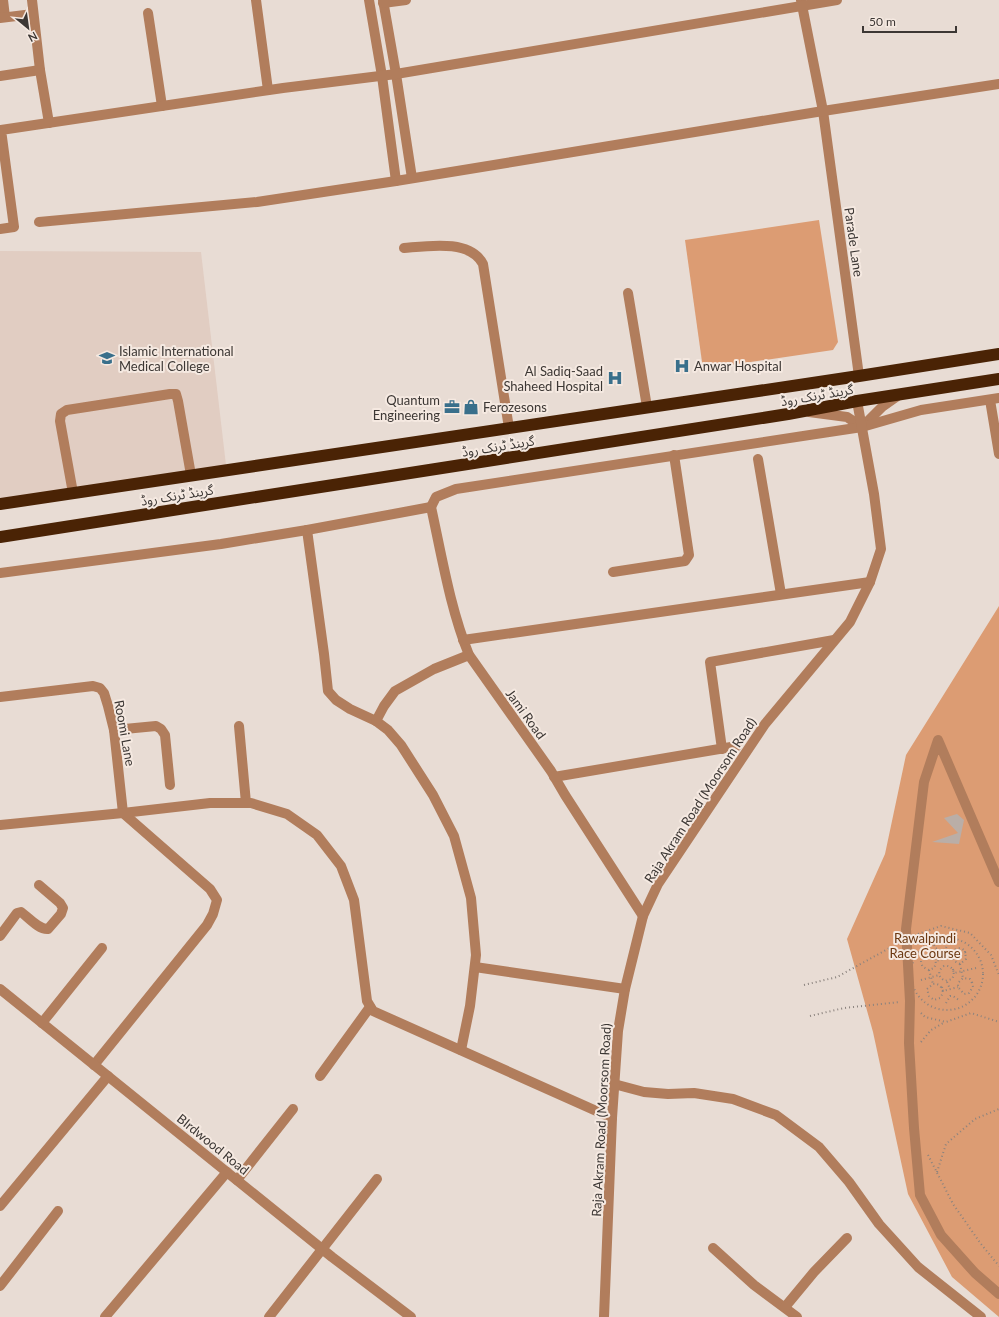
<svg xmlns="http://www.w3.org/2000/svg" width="999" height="1317" viewBox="0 0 999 1317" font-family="Lato,'Noto Sans Arabic',sans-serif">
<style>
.built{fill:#e1cdc2}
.green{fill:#dc9c73}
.building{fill:#baaea7}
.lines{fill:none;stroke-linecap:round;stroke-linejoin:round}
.path{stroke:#8b837e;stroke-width:2;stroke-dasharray:1 3;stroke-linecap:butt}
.minor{stroke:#b17d5c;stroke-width:10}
.highway{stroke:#4a2305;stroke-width:12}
.labels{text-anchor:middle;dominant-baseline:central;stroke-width:4;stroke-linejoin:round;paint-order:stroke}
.street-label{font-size:13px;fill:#3c3734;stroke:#f5e9e1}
.poi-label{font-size:13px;fill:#3c3734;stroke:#f5e9e1;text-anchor:start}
.park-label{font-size:13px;fill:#6c3811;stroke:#f5e9e1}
</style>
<rect width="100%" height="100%" fill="#e8dcd4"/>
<path class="built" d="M0,251L201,252L226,465L0,499Z"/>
<g class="green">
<path d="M819,220L838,342L833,350L703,369L685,240Z"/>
<path d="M999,606V1317L952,1277L908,1194L873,1032L847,939L885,854L906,755Z"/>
</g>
<path class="building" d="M957,814L964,820L959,844L932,842L958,833L944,818Z"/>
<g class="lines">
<g class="path">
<path d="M918,934L941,926L970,933L991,955L999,975"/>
<circle cx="947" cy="974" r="36"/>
<path d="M934,945L935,948L942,951L946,948L948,942"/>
<path d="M965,951L966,959L960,964L954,961L951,955C954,947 964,945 966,955"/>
<path d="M935,958L936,964L934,968L929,970L923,967C920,962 920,958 926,955C932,954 935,956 936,961L952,957"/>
<path d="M960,964L963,978"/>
<path d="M953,969L954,975L952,979L945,981C938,977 937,971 944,966C949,965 953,968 954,973L976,968"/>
<path d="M929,970L933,984"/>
<path d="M921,980L939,975"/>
<path d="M947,982L950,989"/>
<path d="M972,982L973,987L969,993L964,994L958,987V983L963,978L970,979L973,985"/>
<path d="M804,985L837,977L895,945"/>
<path d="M942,987L943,993L940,998L934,1000L929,996L927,989L933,984C938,983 941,986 943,991L958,987"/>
<path d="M946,1003L950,996H953L959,1000"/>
<path d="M921,1013L925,1017L946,1022L971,1013L999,1022"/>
<path d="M810,1016L844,1008L900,1002"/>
<path d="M921,1042L931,1030L945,1022"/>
<path d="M928,1155L953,1204L981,1244L999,1266"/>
<path d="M937,1172L946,1144L975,1119L999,1109"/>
</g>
<g class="minor">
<path d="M3,0L5,17"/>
<path d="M32,0L40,70"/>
<path d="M256,0L268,90"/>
<path d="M369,0L382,76L396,181"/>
<path d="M383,0L396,74L412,178"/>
<path d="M801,0L823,111L859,376"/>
<path d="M383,3L406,0"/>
<path d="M148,13L162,106"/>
<path d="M0,18L33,14"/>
<path d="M0,76L40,70L49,123"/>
<path d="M39,222L257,202L396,181L823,111L999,84"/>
<path d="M0,229L14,227L1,130L283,88L396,74L837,0"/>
<path d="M404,248C428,246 470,239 483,264L509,428"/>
<path d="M628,293L647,407"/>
<path d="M990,400L999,454"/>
<path d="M809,412L847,417L862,427"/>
<path d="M864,425L882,407L899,395"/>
<path d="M758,459L781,594"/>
<path d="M73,493L60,421L61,414L67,410L170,394H176L178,401L191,475"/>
<path d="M431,507L436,497L456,489L862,427L921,410L999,398"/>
<path d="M431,507C442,557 450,608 469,655L551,771L565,795L643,916"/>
<path d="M307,530L324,654L328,691L336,700L350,709L376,721L388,730L401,745L433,795L454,836L471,898L476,955L470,1006L461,1050"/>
<path d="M613,572L685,561L689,555L674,455"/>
<path d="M0,573L221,544L307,530L431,507"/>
<path d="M463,640L870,582"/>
<path d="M0,697L93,686L100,688L104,693L108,706L114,730L123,813L210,889L217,900L213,914L207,925L94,1065"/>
<path d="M376,721L384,706L395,691L434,669L469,655"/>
<path d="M239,726L246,803"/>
<path d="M114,730L156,726L161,729L165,735L170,785"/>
<path d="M722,749L710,662L834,640"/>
<path d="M554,777L737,746"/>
<path d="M0,825L123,813L210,803H251L287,814L317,835L341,866L354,900L367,1001L373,1011L612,1118"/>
<path d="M999,882L938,740L924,782L906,929L910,1001L909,1043L914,1128L920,1195L941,1235L975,1273L999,1294"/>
<path d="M0,936L17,913L21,912C28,917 39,930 48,929L61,914L63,908L60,903L39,885"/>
<path d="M475,967L625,989"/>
<path d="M0,989L332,1257L411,1317"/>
<path d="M42,1023L102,948"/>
<path d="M320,1076L370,1007"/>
<path d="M614,1084L644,1092L668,1094L694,1093L733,1099L776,1115L819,1147L849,1182L879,1224L918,1267L981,1317"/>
<path d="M237,1180L293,1109"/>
<path d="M0,1206L108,1076"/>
<path d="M713,1248L754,1285L797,1317"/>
<path d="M0,1286L58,1211"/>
<path d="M785,1307L814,1272L847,1238"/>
<path d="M105,1317L227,1172"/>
<path d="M269,1317L377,1179"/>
<path d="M604,1317L612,1118L618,1031L625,989L643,916L658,884L765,724L850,622L870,582L881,549L874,494L857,401"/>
</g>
<g class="highway">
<path d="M0,504L859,376L999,354"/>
<path d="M0,537L788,414L857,401L999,379"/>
</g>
</g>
<defs>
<symbol id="university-bare" viewBox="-9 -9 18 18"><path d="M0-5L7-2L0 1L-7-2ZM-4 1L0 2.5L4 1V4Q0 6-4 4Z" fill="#396f8b" stroke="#f5e9e1" stroke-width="2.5" paint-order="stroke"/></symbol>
<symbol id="hospital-bare" viewBox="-9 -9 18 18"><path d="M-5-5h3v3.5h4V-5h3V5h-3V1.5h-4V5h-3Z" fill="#396f8b" stroke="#f5e9e1" stroke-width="2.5" paint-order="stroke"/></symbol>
<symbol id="office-bare" viewBox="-9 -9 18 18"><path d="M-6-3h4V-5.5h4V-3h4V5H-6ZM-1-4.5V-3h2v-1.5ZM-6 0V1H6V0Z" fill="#396f8b" stroke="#f5e9e1" stroke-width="2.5" paint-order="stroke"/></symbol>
<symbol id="shop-bare" viewBox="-9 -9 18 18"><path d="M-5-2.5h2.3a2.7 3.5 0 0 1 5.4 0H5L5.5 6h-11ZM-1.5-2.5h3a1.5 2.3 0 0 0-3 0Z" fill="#396f8b" stroke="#f5e9e1" stroke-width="2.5" paint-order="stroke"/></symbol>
</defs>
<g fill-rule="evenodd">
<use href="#university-bare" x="96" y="347" width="22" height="22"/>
<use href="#hospital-bare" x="671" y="355" width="22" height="22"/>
<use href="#hospital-bare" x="604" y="367" width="22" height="22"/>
<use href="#office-bare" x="441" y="396" width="22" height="22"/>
<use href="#shop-bare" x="460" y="396" width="22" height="22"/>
</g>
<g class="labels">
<g class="street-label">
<text transform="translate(854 242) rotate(82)">Parade Lane</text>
<text transform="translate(817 395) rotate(-10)">گرینڈ ٹرنک روڈ</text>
<text transform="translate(498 446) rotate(-9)">گرینڈ ٹرنک روڈ</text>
<text transform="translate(177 495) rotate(-9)">گرینڈ ٹرنک روڈ</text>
<text transform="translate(526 714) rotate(54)">Jami Road</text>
<text transform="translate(125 733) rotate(80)">Roomi Lane</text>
<text transform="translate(700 800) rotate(-57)">Raja Akram Road (Moorsom Road)</text>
<text transform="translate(601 1120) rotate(-87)">Raja Akram Road (Moorsom Road)</text>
<text transform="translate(213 1144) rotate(39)">BIrdwood Road</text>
</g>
<g class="poi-label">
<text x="119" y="351">Islamic International<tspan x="119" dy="15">Medical College</tspan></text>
<text x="694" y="366">Anwar Hospital</text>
<text x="603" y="371" text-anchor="end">Al Sadiq-Saad<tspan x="603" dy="15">Shaheed Hospital</tspan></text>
<text x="440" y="400" text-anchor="end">Quantum<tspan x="440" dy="15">Engineering</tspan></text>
<text x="483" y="407">Ferozesons</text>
</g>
<g class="park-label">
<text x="925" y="938">Rawalpindi<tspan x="925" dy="15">Race Course</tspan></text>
</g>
</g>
<g transform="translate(28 28) rotate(151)" stroke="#f5e9e1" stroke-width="3" paint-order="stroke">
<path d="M0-3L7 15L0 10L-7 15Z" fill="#3c3734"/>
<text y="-6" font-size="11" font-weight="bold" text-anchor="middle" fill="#3c3734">N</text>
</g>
<path d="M863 26v6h93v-6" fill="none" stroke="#3c3734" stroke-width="2"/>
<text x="869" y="26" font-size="12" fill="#3c3734" stroke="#f5e9e1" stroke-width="3" paint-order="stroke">50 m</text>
</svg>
